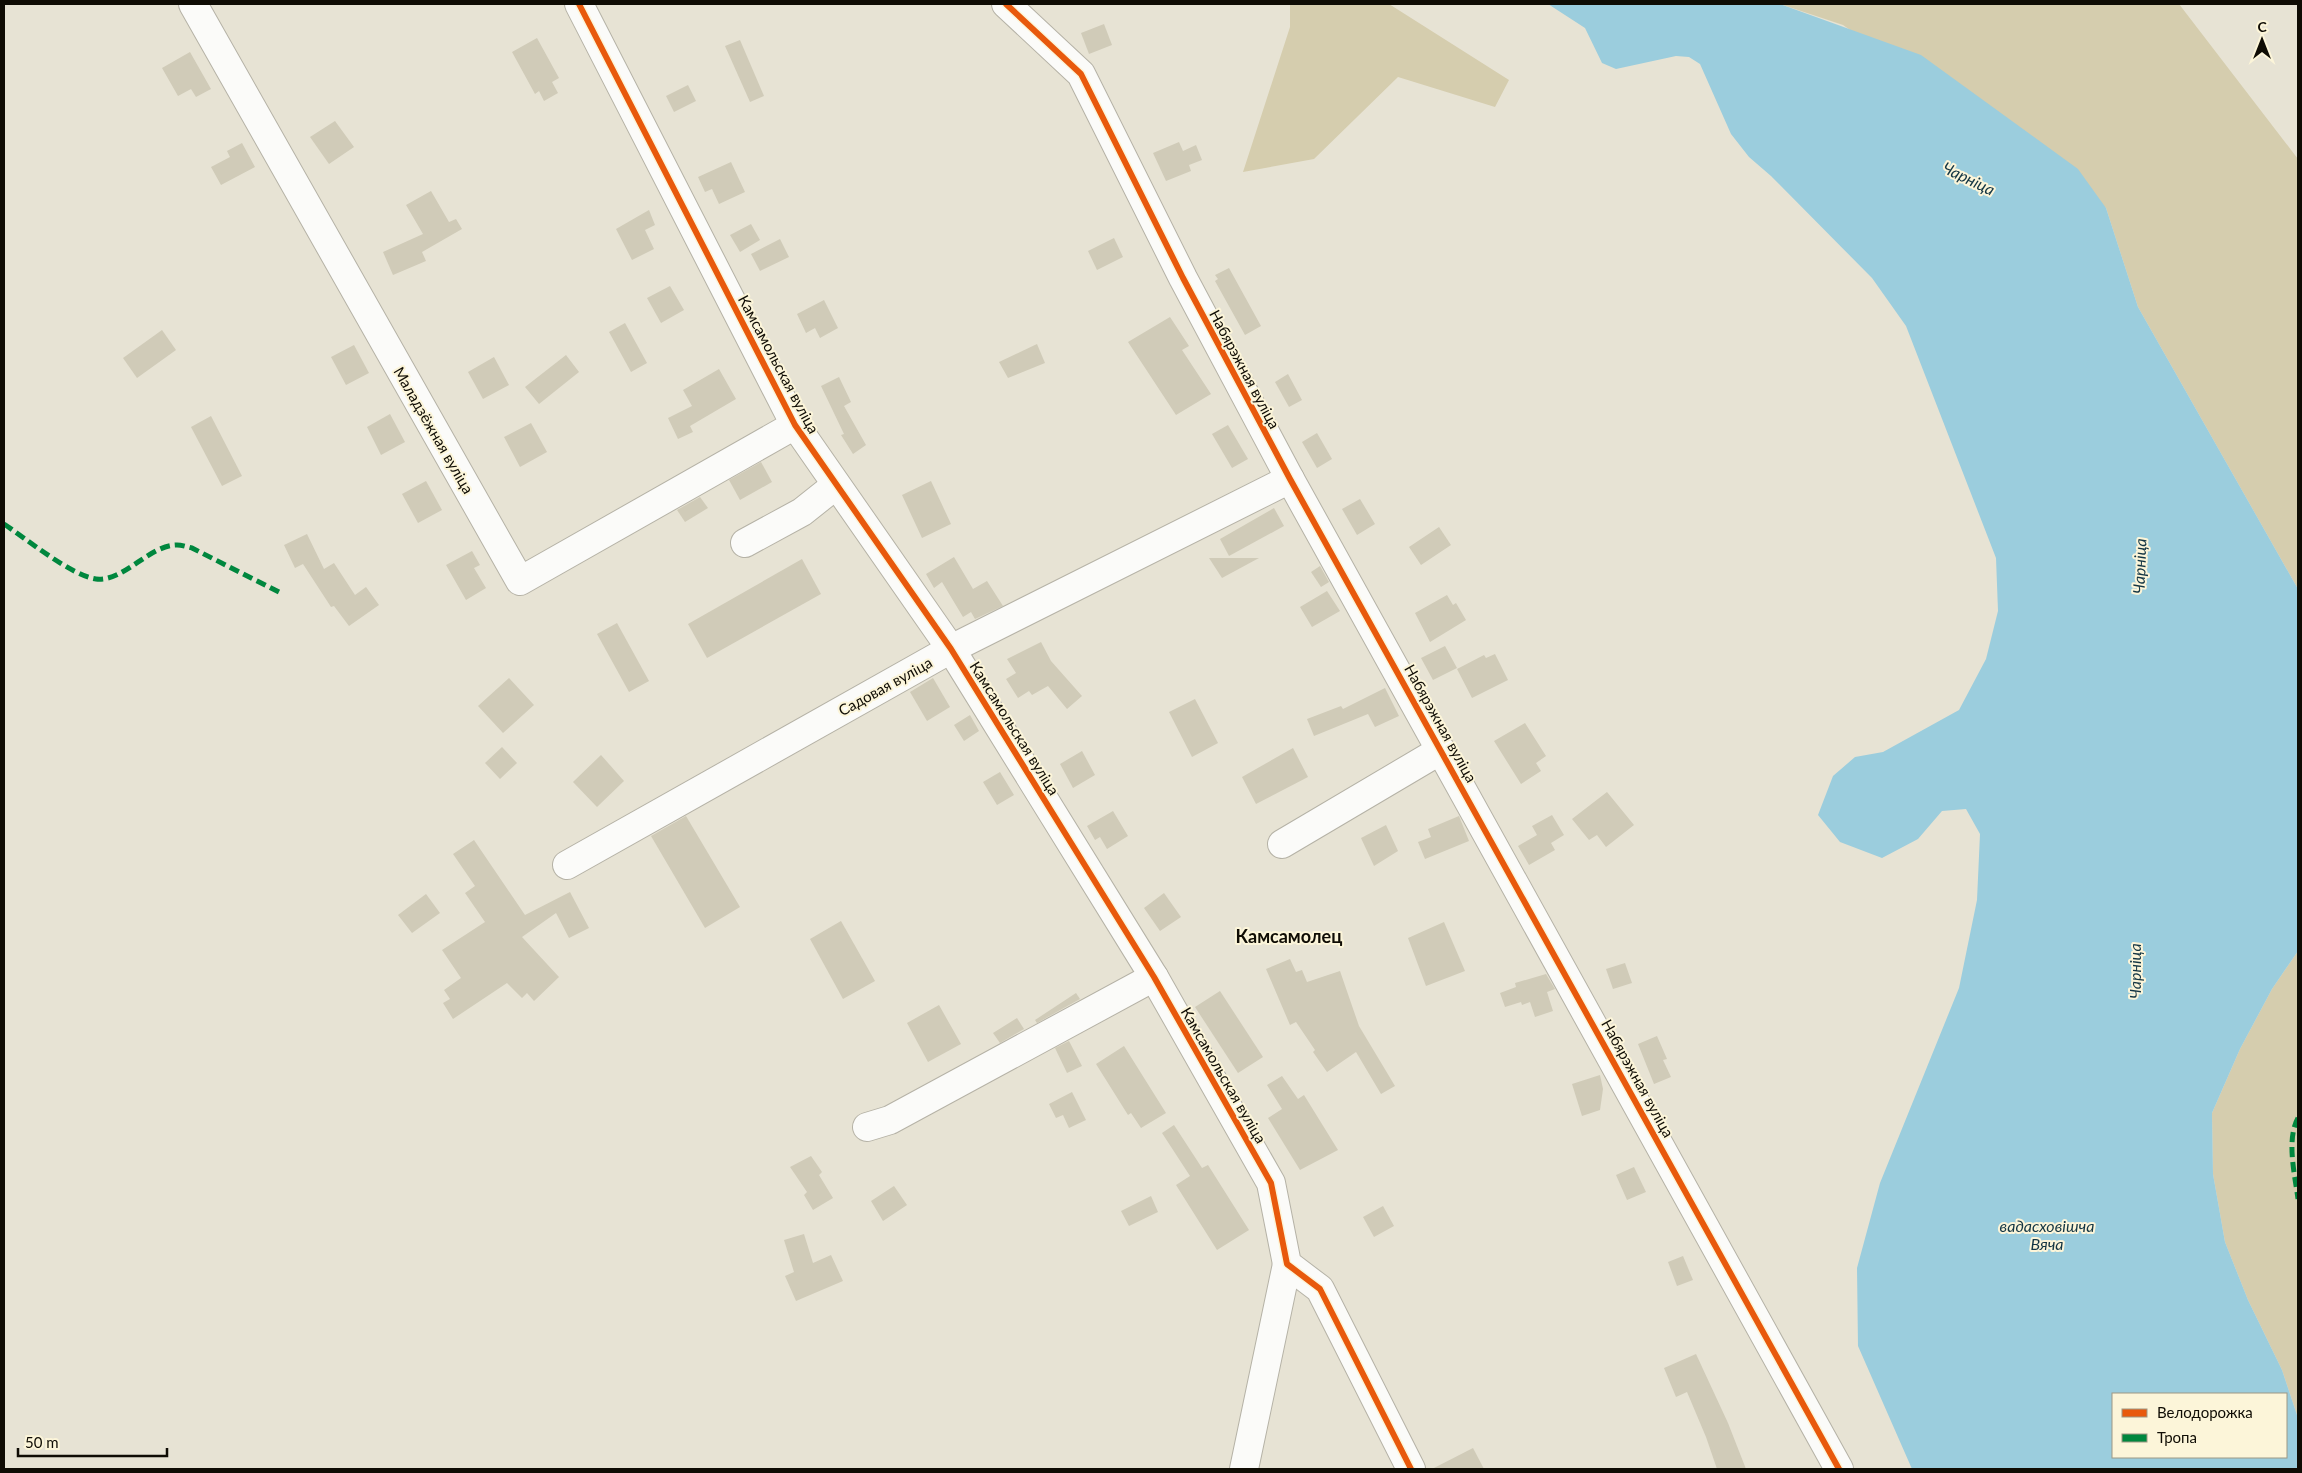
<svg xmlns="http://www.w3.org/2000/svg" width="2302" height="1473" viewBox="0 0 2302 1473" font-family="Lato,sans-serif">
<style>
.green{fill:#d5cdae}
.water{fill:#9bcddd;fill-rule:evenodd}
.building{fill:#d0cbb8}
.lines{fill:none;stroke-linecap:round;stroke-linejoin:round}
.minor-casing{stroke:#b5b2a6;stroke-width:30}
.minor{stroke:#fbfbf9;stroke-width:28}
.quiet{stroke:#00873e;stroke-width:5;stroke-dasharray:10 5;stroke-linecap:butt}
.cycleway-casing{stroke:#fcf5d9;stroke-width:9}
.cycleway{stroke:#e8590c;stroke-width:6}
.labels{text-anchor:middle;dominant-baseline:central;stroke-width:4;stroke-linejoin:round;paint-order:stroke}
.street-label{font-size:15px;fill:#0f0c04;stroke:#fcf5d9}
.water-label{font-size:16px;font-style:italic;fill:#133543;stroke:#fcf5d9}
.quarter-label{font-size:18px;font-weight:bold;fill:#0f0c04;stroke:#fcf5d9}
</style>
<rect width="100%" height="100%" fill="#e7e3d4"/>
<g class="green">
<path d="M1290,4H1389L1509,80L1495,107L1398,77L1314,159L1243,172L1290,27Z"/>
<path d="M1780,4H2179L2298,159V589L2138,307L2106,208L1843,25Z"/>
<path d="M2298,951V1418L2282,1370L2248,1300L2225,1242L2213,1174L2212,1113L2240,1049L2272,989Z"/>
</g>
<path class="water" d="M1548,4H1780L1921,55L2078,169L2106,208L2138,307L2298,589V951L2272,989L2240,1049L2212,1113L2213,1174L2225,1242L2248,1300L2282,1370L2298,1418V1469H1912L1858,1346L1857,1268L1880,1183L1959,988L1977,900L1980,834L1966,809L1942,811L1918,839L1882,858L1840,842L1818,815L1833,776L1855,757L1883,752L1959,710L1986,659L1998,611L1996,558L1906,326L1872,278L1771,176L1749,157L1731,134L1700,64L1689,57L1676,56L1616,69L1602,63L1585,28ZM2113,1394H2286V1457H2113Z"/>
<g class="building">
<path d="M1104,24L1112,45L1089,54L1081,33Z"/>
<path d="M537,38L559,78L552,82L558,93L544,101L539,91L535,94L512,52Z"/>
<path d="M740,40L764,96L750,102L725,46Z"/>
<path d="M190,52L211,89L196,97L191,89L178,96L162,68Z"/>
<path d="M688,85L696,101L674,112L666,96Z"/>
<path d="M335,121L354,147L329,164L310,137Z"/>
<path d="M1179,142L1183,151L1196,145L1202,160L1189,165L1191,171L1166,181L1153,153Z"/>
<path d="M242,143L255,167L221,185L211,167L230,157L227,151Z"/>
<path d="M731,162L745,192L719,204L712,189L705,192L698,177Z"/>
<path d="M431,191L449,222L456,219L462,229L422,252L426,261L393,275L383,252L423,234L406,205Z"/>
<path d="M649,210L655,225L645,230L654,249L632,260L616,229Z"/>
<path d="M751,224L760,240L740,252L730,235Z"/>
<path d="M1114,238L1123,257L1097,270L1088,251Z"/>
<path d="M780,239L789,257L760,271L751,254Z"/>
<path d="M1229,268L1261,326L1245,335L1215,281L1218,279L1215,275Z"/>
<path d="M670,286L684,310L661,323L647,298Z"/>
<path d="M824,300L838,328L820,338L815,328L806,333L797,314Z"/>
<path d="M1170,317L1189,346L1182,350L1211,394L1176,415L1128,342Z"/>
<path d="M625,323L647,363L631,372L609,332Z"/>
<path d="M162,330L176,350L137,378L123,358Z"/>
<path d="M1037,344L1045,363L1008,378L999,362Z"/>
<path d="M354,345L369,373L346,385L331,357Z"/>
<path d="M566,355L579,372L539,404L525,387Z"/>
<path d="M494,357L509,385L483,399L468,372Z"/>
<path d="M719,369L736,399L690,426L693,432L678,439L668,418L692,406L683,390Z"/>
<path d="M1288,374L1302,400L1289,407L1275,382Z"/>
<path d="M839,377L851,402L844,406L866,445L853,454L841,435L844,434L821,386Z"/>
<path d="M390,414L405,442L381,455L367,427Z"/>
<path d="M211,416L242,476L222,486L191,427Z"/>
<path d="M531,423L547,452L520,467L504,437Z"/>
<path d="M1228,425L1248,459L1232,468L1212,434Z"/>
<path d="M1317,433L1332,459L1317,468L1302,442Z"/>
<path d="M761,462L772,482L740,500L729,480Z"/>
<path d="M426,481L442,510L418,523L402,494Z"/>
<path d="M931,481L951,524L922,538L902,495Z"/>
<path d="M700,497L708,508L685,522L677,510Z"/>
<path d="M1360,499L1375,524L1357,535L1342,509Z"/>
<path d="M1274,508L1284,526L1229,556L1220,539Z"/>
<path d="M1439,527L1451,545L1421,565L1409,547Z"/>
<path d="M307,534L324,569L334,563L355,595L366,587L379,605L349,626L334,606L331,607L303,564L295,568L284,545Z"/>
<path d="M472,551L480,565L474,568L486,588L466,600L446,565Z"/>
<path d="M954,557L973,589L987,581L1003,606L975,619L971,612L963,617L942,582L934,588L926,574Z"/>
<path d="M1209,558H1259L1222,578Z"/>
<path d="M802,559L821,594L707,658L688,624Z"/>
<path d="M1320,566L1329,582L1321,587L1311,572Z"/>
<path d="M1327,591L1340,611L1312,627L1300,607Z"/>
<path d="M1447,595L1453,605L1456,603L1466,620L1430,642L1415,613Z"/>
<path d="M617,623L649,681L629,692L597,634Z"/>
<path d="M1041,642L1051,661L1082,696L1067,709L1048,686L1032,695L1029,691L1018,698L1006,679L1016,673L1007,659Z"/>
<path d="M1445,646L1457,668L1433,680L1421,658Z"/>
<path d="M1495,654L1508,680L1472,698L1457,669L1484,655L1486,658Z"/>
<path d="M509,678L534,705L503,733L478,706Z"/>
<path d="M933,678L950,707L927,721L910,692Z"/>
<path d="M1385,688L1399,716L1375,727L1368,714L1314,736L1307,719L1341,706L1343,709Z"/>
<path d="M1195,699L1218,743L1192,757L1169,712Z"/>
<path d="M970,715L979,731L964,741L954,725Z"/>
<path d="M1525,723L1546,756L1536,763L1541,771L1521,784L1494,741Z"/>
<path d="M502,747L517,763L500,779L485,763Z"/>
<path d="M1293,748L1308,777L1256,804L1242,777Z"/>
<path d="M1082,751L1095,775L1073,788L1060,764Z"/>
<path d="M601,755L624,781L597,807L573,782Z"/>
<path d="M1000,772L1014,795L997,805L983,782Z"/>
<path d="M1607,792L1634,825L1606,847L1597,835L1589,840L1572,819Z"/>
<path d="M1113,811L1128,836L1107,849L1100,837L1095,840L1087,826Z"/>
<path d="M1552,815L1564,835L1551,843L1555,850L1529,865L1518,846L1537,835L1532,826Z"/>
<path d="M686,816L740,907L705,928L651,836Z"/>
<path d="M1459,816L1469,841L1425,859L1418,842L1431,837L1428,829Z"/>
<path d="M1386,825L1398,851L1374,866L1361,838Z"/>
<path d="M474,840L525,915L570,892L589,928L569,938L556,913L522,937L559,977L534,1001L527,993L522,998L507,983L453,1019L443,1003L450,999L444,990L461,978L442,950L485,922L465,893L475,886L453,854Z"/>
<path d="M1164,893L1181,917L1160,931L1144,908Z"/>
<path d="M426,894L440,913L412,933L398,915Z"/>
<path d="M841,921L875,981L843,999L810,939Z"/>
<path d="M1444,922L1465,971L1426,986L1408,938Z"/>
<path d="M1290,959L1296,972L1302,970L1307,982L1340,971L1359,1026L1395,1086L1381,1094L1356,1052L1327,1072L1313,1052L1315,1050L1296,1022L1290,1025L1266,969Z"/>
<path d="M1625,963L1632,983L1613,989L1606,969Z"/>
<path d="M1546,974L1555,989L1547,992L1553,1011L1535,1017L1530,1002L1522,1005L1521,1002L1505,1007L1500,993L1516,987L1515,983Z"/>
<path d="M1220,991L1263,1057L1238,1073L1195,1007Z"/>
<path d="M1076,993L1080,999L1037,1023L1035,1020Z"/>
<path d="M939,1005L961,1044L928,1062L907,1023Z"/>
<path d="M1017,1018L1024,1029L1000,1043L993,1033Z"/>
<path d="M1657,1036L1667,1059L1663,1060L1671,1077L1654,1084L1638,1044Z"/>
<path d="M1069,1041L1082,1066L1067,1073L1055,1048Z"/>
<path d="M1124,1046L1166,1113L1141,1128L1131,1113L1128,1115L1096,1064Z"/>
<path d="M1600,1075L1603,1089L1600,1110L1582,1116L1572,1084Z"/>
<path d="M1282,1076L1298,1099L1304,1095L1338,1150L1300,1170L1268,1118L1282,1109L1267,1085Z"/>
<path d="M1072,1092L1086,1120L1069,1128L1063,1115L1056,1118L1049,1104Z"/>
<path d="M1174,1125L1202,1168L1208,1165L1249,1230L1217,1250L1176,1185L1190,1176L1162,1133Z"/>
<path d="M811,1156L822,1172L819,1175L833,1198L813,1210L804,1195L807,1192L790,1167Z"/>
<path d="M1634,1167L1646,1192L1627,1200L1616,1175Z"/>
<path d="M894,1186L907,1205L883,1221L871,1201Z"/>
<path d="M1151,1196L1158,1212L1129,1226L1121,1211Z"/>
<path d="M1383,1206L1394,1226L1374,1237L1363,1217Z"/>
<path d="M804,1234L813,1263L831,1255L843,1281L796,1301L785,1276L794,1272L784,1240Z"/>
<path d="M1683,1256L1693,1280L1677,1286L1668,1262Z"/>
<path d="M1696,1354L1728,1423L1746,1469H1717L1706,1437L1687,1392L1676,1397L1664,1368Z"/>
<path d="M1473,1448L1484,1469H1432Z"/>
</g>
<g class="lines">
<defs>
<g id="minor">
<path d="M193,4L520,581L795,425"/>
<path d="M579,4L795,425L951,649L1154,977L1271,1183L1287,1264L1320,1289L1411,1469"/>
<path d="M1006,4L1081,74L1183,278L1290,479L1839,1469"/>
<path d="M745,543L802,512L836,485"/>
<path d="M1282,844L1441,750"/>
<path d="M567,865L951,649L1290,479"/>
<path d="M867,1127L890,1120L1154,977"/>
<path d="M1244,1469L1287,1264"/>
</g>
</defs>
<use href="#minor" class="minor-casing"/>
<use href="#minor" class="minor"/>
<g class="quiet">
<path d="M4,524C25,538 72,576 96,579C124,582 149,545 177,545C182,545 187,547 192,548L281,593"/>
<path d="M2298,1118C2286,1140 2295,1175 2298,1199"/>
</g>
<defs>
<g id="cycleway">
<path d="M579,4L795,425L951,649L1154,977L1271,1183L1287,1264L1320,1289L1411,1469"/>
<path d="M1006,4L1081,74L1183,278L1290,479L1839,1469"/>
</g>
</defs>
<use href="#cycleway" class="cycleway-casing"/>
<use href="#cycleway" class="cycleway"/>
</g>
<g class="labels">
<g class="street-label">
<text transform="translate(779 364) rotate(62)">Камсамольская вуліца</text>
<text transform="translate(1245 369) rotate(62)">Набярэжная вуліца</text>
<text transform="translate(434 430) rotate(60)">Маладзёжная вуліца</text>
<text transform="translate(885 686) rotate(-29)">Садовая вуліца</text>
<text transform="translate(1441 723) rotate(61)">Набярэжная вуліца</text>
<text transform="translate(1015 728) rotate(58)">Камсамольская вуліца</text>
<text transform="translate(1224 1075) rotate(60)">Камсамольская вуліца</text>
<text transform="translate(1638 1078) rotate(61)">Набярэжная вуліца</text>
</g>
<g class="water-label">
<text transform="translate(1969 178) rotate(26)">Чарніца</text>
<text transform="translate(2139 566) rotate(-88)">Чарніца</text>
<text transform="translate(2134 971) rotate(-90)">Чарніца</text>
<text x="2047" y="1225">вадасховішча<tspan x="2047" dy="18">Вяча</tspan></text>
</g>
<g class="quarter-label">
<text x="1289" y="936">Камсамолец</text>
</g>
</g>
<rect width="2302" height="1473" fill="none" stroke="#0f0c04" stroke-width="10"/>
<rect x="2112" y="1393" width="175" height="65" fill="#fcf5d9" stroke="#9d9884"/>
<rect x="2122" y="1409" width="25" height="8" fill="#e8590c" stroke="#9d9884"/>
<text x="2157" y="1418" font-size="15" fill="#0f0c04">Велодорожка</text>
<rect x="2122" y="1434" width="25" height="8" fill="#00873e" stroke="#9d9884"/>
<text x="2157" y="1443" font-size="15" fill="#0f0c04">Тропа</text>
<g transform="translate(2262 40)" stroke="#fcf5d9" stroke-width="4" paint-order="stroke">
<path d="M0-4L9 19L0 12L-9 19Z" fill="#0f0c04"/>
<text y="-8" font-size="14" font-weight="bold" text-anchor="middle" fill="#0f0c04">С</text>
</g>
<path d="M18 1448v8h149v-8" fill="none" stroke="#0f0c04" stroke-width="2.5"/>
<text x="25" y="1448" font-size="15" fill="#0f0c04" stroke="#fcf5d9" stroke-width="4" paint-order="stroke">50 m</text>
</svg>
